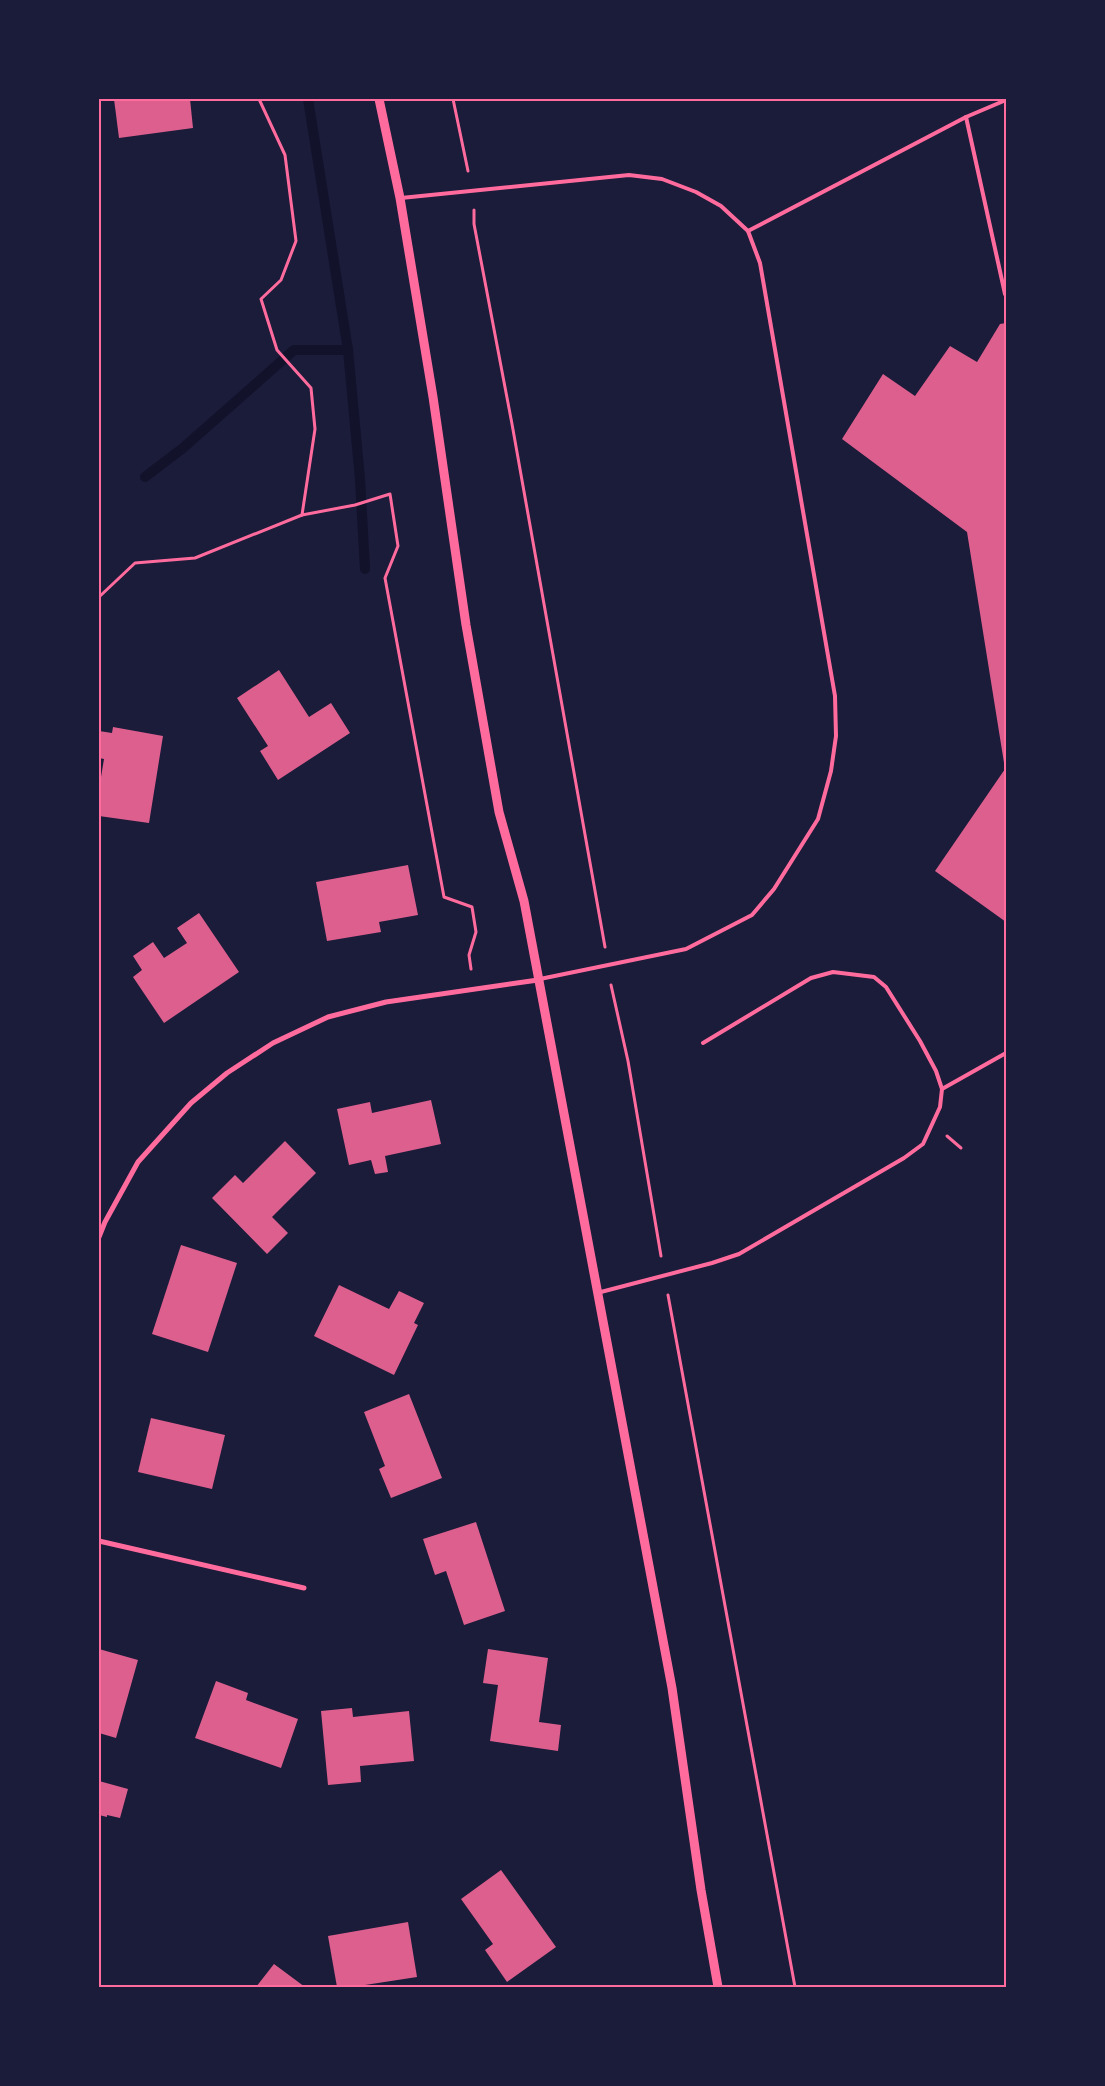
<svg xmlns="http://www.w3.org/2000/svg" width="1105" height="2086" viewBox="0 0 1105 2086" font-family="'PT Sans',sans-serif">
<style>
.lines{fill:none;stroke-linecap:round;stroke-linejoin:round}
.stream{stroke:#12122b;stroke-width:10}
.building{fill:#dd5f8e}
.path{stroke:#ff6b9d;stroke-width:3}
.service{stroke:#ff6b9d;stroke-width:4}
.minor{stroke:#ff6b9d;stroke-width:5}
.tertiary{stroke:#ff6b9d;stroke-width:9}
.neatline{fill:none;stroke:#ff6b9d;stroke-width:2}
</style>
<rect width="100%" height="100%" fill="#1b1b3a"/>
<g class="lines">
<g class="stream">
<path d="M348,350L360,479L365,569"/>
<path d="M145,477L183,448L294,350H348L308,99"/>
</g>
</g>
<g class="building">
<path d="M114,99H190L193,128L119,138Z"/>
<path d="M1006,323V922L935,871L1005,769L967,532L842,439L883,374L915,396L950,346L977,362L1000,324Z"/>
<path d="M279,670L309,717L331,703L350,733L278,780L260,751L268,746L237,698Z"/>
<path d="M113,727L163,736L149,823L99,816V789L104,759L99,758V731L112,733Z"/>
<path d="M408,865L418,915L379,922L381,932L327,941L316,882Z"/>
<path d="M199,913L239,972L164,1023L133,977L142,970L133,956L153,942L164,958L187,943L177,928Z"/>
<path d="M431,1100L441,1144L385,1156L388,1172L375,1174L371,1160L349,1165L337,1109L370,1102L372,1113Z"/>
<path d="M285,1141L316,1173L272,1217L288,1233L267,1254L212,1198L235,1175L243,1183Z"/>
<path d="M181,1245L237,1263L208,1352L152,1334Z"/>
<path d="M339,1285L389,1309L399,1291L424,1303L414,1323L418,1325L394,1375L314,1336Z"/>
<path d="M409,1394L442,1478L391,1498L379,1469L385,1466L364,1412Z"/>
<path d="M151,1418L225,1435L212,1489L138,1472Z"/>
<path d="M476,1522L505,1611L464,1625L446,1571L435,1575L423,1539Z"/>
<path d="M99,1649L138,1660L116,1738L99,1733Z"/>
<path d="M488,1649L548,1658L539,1722L561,1725L558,1751L490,1741L498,1685L483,1683Z"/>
<path d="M216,1681L248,1693L246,1700L298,1719L281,1768L195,1738Z"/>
<path d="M352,1708L353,1717L409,1711L414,1761L360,1766L361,1782L328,1785L321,1711Z"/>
<path d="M99,1781L128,1789L120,1818L107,1815V1817L99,1815Z"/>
<path d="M501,1870L556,1947L507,1982L485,1950L493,1944L461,1899Z"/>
<path d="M408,1922L417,1977L352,1987H337L328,1936Z"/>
<path d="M274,1964L305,1987H256Z"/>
</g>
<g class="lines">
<g class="path">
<path d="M259,99L285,155L296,241L281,280L261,299L277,350L311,388L315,429L302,515L355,505L390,494L398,546L385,578L444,897L472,907L476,932L469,955L471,969"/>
<path d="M453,99L468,171"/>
<path d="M474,210V224L512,424L605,947"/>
<path d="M99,597L135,563L195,558L302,515"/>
<path d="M611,985L628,1061L661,1256"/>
<path d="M947,1136L961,1148"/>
<path d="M668,1295L795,1987"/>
</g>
<g class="service">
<path d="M966,117L1005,294"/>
<path d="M401,198L629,175L662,179L696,192L721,206L748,231L760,263L835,696L836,736L831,771L818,819L774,889L752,915L686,949L540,979"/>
<path d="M748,231L966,117L1006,100"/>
<path d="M942,1089L1006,1053"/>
<path d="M597,1293L712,1263L739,1254L904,1158L923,1144L940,1107L942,1089L936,1071L920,1041L886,987L874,977L833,972L811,978L703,1043"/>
</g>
<g class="minor">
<path d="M99,1237L105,1222L138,1162L191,1103L227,1073L273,1043L328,1017L386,1002L538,980"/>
<path d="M99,1541L304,1588"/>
</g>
<path class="tertiary" d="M379,99L400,198L433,397L466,625L499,812L524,901L672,1688L701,1890L718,1987"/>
</g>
<rect width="1105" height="2086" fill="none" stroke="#1b1b3a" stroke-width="200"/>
<rect x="100" y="100" width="905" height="1886" class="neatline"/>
</svg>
